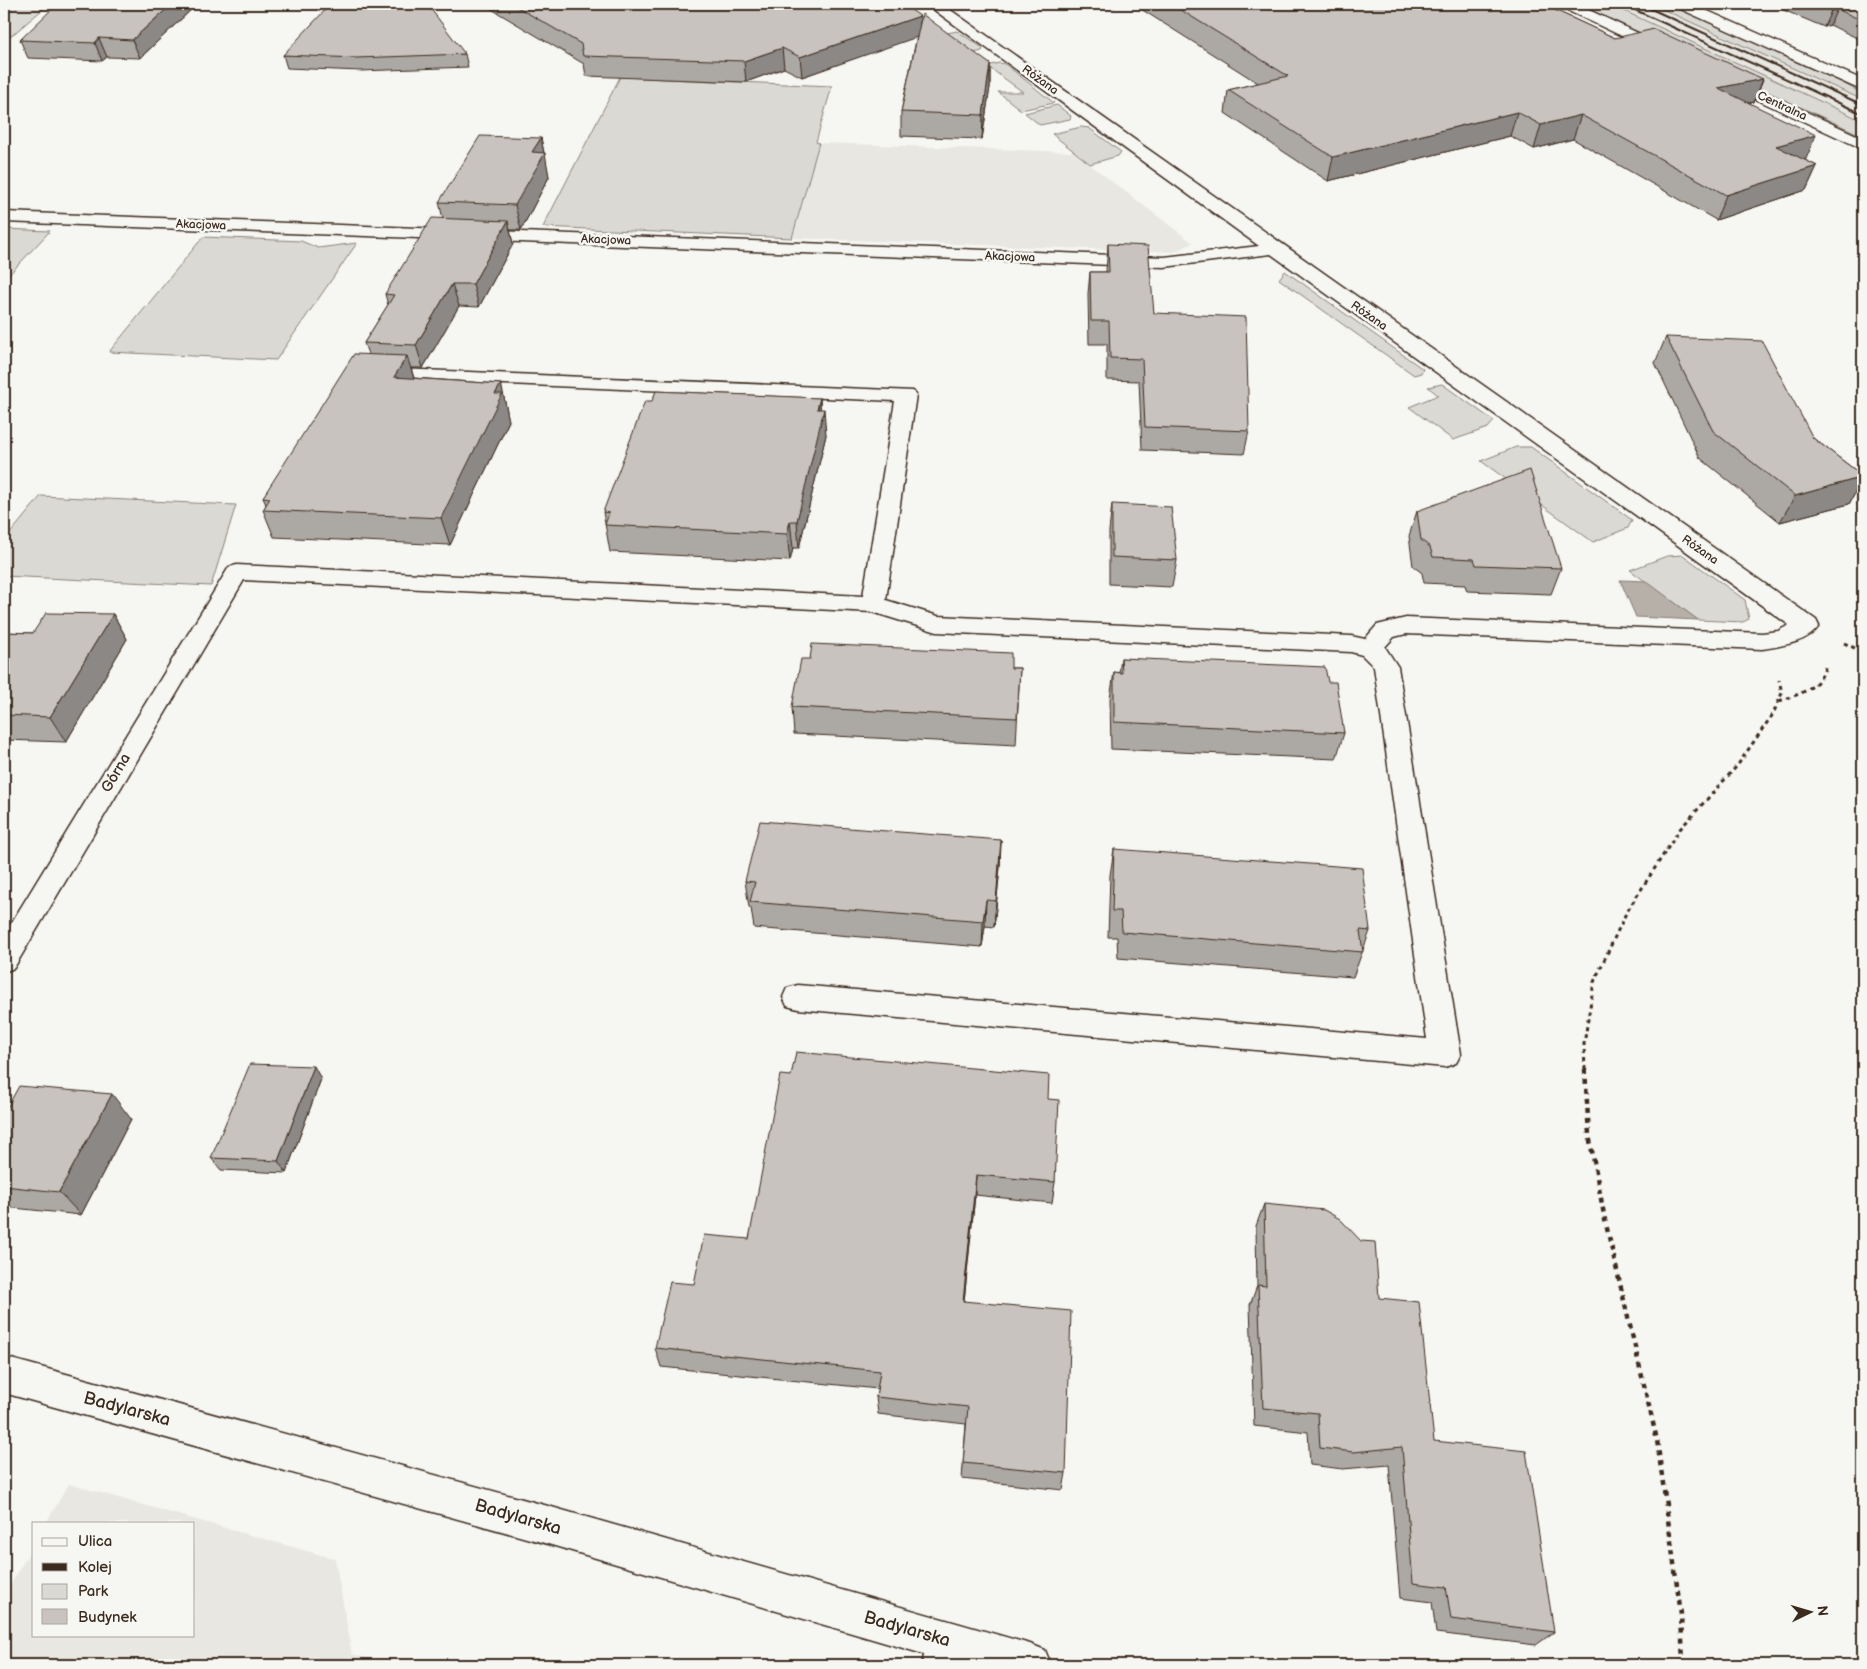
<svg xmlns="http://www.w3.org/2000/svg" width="1867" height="1669" viewBox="0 0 1867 1669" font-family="'Balsamiq Sans',sans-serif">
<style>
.built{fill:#e8e7e2}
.green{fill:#dad9d3;stroke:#8a8278}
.water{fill:#b6b0a9;stroke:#857a71}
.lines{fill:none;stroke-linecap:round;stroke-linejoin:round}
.service-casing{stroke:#3b2a1e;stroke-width:3}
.minor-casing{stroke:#3b2a1e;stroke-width:3}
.path-far1{stroke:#3b2a1e;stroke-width:3;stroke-dasharray:4 4;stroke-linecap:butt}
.path{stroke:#3b2a1e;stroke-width:4.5;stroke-dasharray:5 5;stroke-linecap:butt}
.service{fill:#f6f6f2;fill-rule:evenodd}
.minor{fill:#f6f6f2;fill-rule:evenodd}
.rail{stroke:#3b2a1e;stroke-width:2}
.wall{fill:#aca8a3;stroke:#3b2a1e}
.shaded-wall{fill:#8c8885;stroke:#3b2a1e}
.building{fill:#c8c3be;stroke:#3b2a1e}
.labels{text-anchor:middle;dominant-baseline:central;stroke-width:5;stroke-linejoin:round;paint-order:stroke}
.far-street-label{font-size:12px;fill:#3b2a1e;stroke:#f6f6f2}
.street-label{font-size:15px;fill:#3b2a1e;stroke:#f6f6f2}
.near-street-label{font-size:18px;fill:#3b2a1e;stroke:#f6f6f2}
</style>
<rect width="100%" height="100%" fill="#f6f6f2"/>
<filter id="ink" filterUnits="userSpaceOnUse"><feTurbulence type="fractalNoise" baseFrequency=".02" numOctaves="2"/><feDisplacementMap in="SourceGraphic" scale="10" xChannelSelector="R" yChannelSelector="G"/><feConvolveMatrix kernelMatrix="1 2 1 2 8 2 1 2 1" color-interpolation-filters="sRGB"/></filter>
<g filter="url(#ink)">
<g class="built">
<path d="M1609,4H1651L1863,100V121Z"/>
<path d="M819,143L1073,152L1193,243L1174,252L792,238Z"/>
<path d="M69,1484L335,1559L352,1654L391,1665H4V1596L34,1544V1635H194V1523H46Z"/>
</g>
<g class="green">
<path d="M4,4H49L4,42Z"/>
<path d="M1578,4H1609L1863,121V136Z"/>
<path d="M1651,4H1671L1821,71L1863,94V100Z"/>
<path d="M957,31L983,48L982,51L971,54L942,34Z"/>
<path d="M999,63L1005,64L1054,103L1021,110L998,92H1023L987,66Z"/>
<path d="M620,77L832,86L816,142L819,143L792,238L543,227Z"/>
<path d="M1057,105L1071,116L1070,119L1040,125L1025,113Z"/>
<path d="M1081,127L1089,128L1121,152L1118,156L1090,164L1052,134Z"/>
<path d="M4,229L50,231L4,280Z"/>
<path d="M203,237L301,241L318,248L357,243L276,360L109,352Z"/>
<path d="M1285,271L1423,369L1421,373L1414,375L1279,279Z"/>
<path d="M1442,384L1494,421L1488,428L1453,440L1409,407L1438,395L1428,387Z"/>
<path d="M1516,447H1531L1632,520L1628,528L1593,542L1481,461Z"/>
<path d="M41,496L236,505L211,586L4,576V541Z"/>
<path d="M1683,555L1745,600L1749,619L1743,622L1698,620L1630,570L1667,556Z"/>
</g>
<path class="water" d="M1620,580L1646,581L1698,620L1636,617Z"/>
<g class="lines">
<defs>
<path id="service" d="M947,1621L961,1627L967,1641L962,1665H922L927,1641L933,1627Z"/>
<g id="minor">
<path d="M926,4H942L1816,620L1819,626C1808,643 1780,646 1762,649L1406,634L1394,637L1385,647L1398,667L1461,1054L1456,1063L1445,1067L798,1009L787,1006L783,997L787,988L798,985L1427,1039L1374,667L1362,655L1351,652L937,632L872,612L244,580L14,968L4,972V935L229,567L237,565L863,596L895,401L369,378L366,374L369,370L376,368L913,391L916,395L886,600L938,616L1351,636L1365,639L1377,625L1406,618L1762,633L1778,631L1789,625L1271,254L1164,267L4,222V212L1164,257L1259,246Z"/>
<path d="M1558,4H1576L1670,48L1672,51L1670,54H1660L1560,7Z"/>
<path d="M1674,4H1692L1863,80V91L1676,7Z"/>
<path d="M1724,74L1863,138V149L1719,82L1716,79L1719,76Z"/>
<path d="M4,1357L548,1506L1030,1644L1045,1650L1051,1665H961L548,1544L4,1393Z"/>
</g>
</defs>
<use href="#service" class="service-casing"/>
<use href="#minor" class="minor-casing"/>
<g class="path-far1">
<path d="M1844,643L1863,652"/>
<path d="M1779,701C1800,694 1821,688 1826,664"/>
<path d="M1585,1070L1584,1044L1594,982L1626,913L1680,829L1737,766L1773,714L1782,693L1779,680"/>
</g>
<path class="path" d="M1585,1069L1589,1135L1605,1220L1657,1440L1681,1614L1683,1665"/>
<use href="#service" class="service"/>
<use href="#minor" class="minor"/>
<g class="rail">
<path d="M1622,4L1863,114"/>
<path d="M1640,4L1863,105"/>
</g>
</g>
<g class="wall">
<path d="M483,4H902L920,25L990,64V87L982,139L901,136V112L917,36L802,77L784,68L746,82L586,76L584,64Z"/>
<path d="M1101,4H1128L1108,8Z"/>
<path d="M1133,4H1542L1615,38L1763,79L1754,102L1750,103L1806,159H1803L1817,166L1806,190L1716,220L1573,139L1534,149L1510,136L1328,181L1225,113L1228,90L1258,83Z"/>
<path d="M1769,4H1863V41L1830,25L1824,27Z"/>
<path d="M195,6L140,58L107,57L102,61L28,58L20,40Z"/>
<path d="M465,54L468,67L361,71L287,68L283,55Z"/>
<path d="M541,138L549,177L521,230H510L513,244L479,307L459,306L423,368H411L414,378L501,384L507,411V412L509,421L450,545L274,537L263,510L266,505L263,497L368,354L364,343L388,305L385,294L443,219L439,202Z"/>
<path d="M1108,244L1154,313L1249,431L1244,454L1142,450L1139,381L1107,380V344H1089L1088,294L1090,272H1106Z"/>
<path d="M1666,337L1813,438L1863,476V479L1849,504L1780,522L1700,458L1655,363Z"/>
<path d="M820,398V409L826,435L799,548H793L790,561L610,552L603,512Z"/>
<path d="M1112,504L1177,560L1172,587L1109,584V531Z"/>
<path d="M1417,511L1561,568L1551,594L1467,591L1465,585L1424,583L1422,573L1413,566L1409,536Z"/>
<path d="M113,614L127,639L66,742L4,740V632L33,633Z"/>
<path d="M1121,658L1328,682L1344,733L1336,759L1111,749L1110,699L1114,672L1119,673Z"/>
<path d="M1011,668H1020L1016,745L794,734L792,707Z"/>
<path d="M1001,840L1000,867L994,927L985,926L982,947L754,928L751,908L749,907L745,881Z"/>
<path d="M1114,849L1370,931L1353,977L1118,958L1117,937H1108L1110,875Z"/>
<path d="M791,1076L1048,1099L1055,1182L1052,1203L975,1195L964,1301L1066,1473L1063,1490L962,1479L966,1424L878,1414L876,1397L878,1389L661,1367L655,1348L694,1284L749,1239Z"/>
<path d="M321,1079L286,1173L221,1170L211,1158Z"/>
<path d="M4,1113L131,1119L81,1215L4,1207Z"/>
<path d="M1264,1204L1379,1298L1434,1441L1554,1632L1536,1645L1436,1633L1432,1602L1400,1598L1389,1465L1343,1469L1310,1465L1308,1432L1254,1426L1250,1305L1257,1286L1256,1226Z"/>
</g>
<g class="shaded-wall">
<path d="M172,4H194L195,6L140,58L132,40Z"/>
<path d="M1108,4H1128L1108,8Z"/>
<path d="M1837,9L1830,25L1824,27L1831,11Z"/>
<path d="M920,16V36L802,77L800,57Z"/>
<path d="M99,38L107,57L102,61L95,43Z"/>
<path d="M782,48L784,68L746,82L744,61Z"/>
<path d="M990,64V87L982,139L983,115Z"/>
<path d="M1763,79L1754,102L1709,111L1718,88Z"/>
<path d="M1517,112L1510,136L1328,181L1333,157Z"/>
<path d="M1581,115L1573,139L1534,149L1541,125Z"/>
<path d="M1816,135L1806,159L1765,170L1776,146Z"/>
<path d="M541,138L544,154L545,153L549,177L521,230L515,205L532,152Z"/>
<path d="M1817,166L1806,190L1716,220L1726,195Z"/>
<path d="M508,221L513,244L479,307L473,284Z"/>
<path d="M452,284L459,306L423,368L416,345Z"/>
<path d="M407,356L415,382L394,377Z"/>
<path d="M501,384L507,411V412L509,421L450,545L441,518L495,394Z"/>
<path d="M820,398L821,421L824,409L826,435L799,548L797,521Z"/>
<path d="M1863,477V479L1849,504L1780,522L1795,496Z"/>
<path d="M790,521L793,548L790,561L787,534Z"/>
<path d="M113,614L127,639L66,742L50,717Z"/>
<path d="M1001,840L1000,867L994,927L996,901Z"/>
<path d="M986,900L985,926L982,947L983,921Z"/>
<path d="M314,1066L321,1079L286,1173L278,1161Z"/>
<path d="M112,1094L131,1119L81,1215L59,1192Z"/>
<path d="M976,1175L975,1195L962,1320L963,1301Z"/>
</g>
<g class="building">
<path d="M57,4H172L132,40L99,38L95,43L20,40Z"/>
<path d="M402,4H427L465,54L357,58L283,55L327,8L385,9Z"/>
<path d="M512,4H902L920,16L800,57L782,48L744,61L583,56L581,44Z"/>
<path d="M1171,4H1542L1615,38L1654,29L1763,79L1718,88L1816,135L1776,146L1817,166L1726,195L1581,115L1541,125L1517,112L1333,157L1228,90L1288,76Z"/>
<path d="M1813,4H1863V21L1837,9L1831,11Z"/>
<path d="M922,14L990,64L983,115L901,112Z"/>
<path d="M480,136L541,138L532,152L545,153L515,205L439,202Z"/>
<path d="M432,218L508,221L473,284H452L416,345L364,343L394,295L385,294Z"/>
<path d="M1108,244L1148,246L1154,313L1246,317L1249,431L1145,427L1142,359L1110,358L1109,321H1091L1090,272H1109Z"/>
<path d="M1666,337L1762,341L1813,438L1863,476V477L1795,496L1713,431Z"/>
<path d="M354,354L407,356L394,377L501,384L495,394H502L441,518L263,510L270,498L263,497Z"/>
<path d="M656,391L820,398L817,409H824L797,521H790L787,534L605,525L609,513L603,512L645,401H652Z"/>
<path d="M1530,470L1561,568L1476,565L1474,559L1433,557L1430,547L1421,540L1417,511Z"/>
<path d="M1112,504L1171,507L1177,560L1112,557Z"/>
<path d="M46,613L113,614L50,717L4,715V632L33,633Z"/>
<path d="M812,644L1011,653V668H1020L1017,718L792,707L801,659H810Z"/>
<path d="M1121,658L1325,667L1328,682H1336L1344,733L1114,722V672L1122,673Z"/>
<path d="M760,821L1001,840L996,901L986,900L983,921L750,902L755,882L745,881Z"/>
<path d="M1114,849L1362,868L1370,931L1360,930L1363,952L1122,932L1121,911H1112Z"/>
<path d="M796,1052L1049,1075L1048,1099L1059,1100L1055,1182L976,1175L963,1301L1071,1311L1066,1473L963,1463L968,1407L876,1397L880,1371L655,1348L670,1282L694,1284L704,1235L749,1239L780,1075L791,1076Z"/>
<path d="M250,1064L314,1066L278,1161L211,1158Z"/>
<path d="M19,1086L112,1094L59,1192L4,1186V1113Z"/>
<path d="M1264,1204L1324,1210L1340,1219L1361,1241L1375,1242L1379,1298L1419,1302L1434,1441L1526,1451L1554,1632L1451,1619L1446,1587L1413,1583L1402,1447L1354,1452L1320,1448L1318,1413L1263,1408L1258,1285L1266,1286Z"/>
</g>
</g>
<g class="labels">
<g class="far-street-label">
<text transform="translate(1040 80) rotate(36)">Różana</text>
<text transform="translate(1782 106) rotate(25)">Centralna</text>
<text transform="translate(201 225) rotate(2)">Akacjowa</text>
<text transform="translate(606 240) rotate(2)">Akacjowa</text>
<text transform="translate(1010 257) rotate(2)">Akacjowa</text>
<text transform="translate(1369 316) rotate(35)">Różana</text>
<text transform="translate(1700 550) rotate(35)">Różana</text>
</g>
<g class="street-label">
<text transform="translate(116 773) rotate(-59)">Górna</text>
</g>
<g class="near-street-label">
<text transform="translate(127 1409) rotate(15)">Badylarska</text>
<text transform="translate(518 1517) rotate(16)">Badylarska</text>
<text transform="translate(907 1629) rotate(16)">Badylarska</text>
</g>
</g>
<rect width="1867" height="1669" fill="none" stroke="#f6f6f2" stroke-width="20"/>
<rect x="10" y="10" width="1847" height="1649" fill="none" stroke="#3b2a1e" stroke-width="2" filter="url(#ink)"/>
<rect x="32" y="1522" width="162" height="115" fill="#f6f6f2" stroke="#aba49d"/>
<rect x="42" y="1538" width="25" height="8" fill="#f6f6f2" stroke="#aba49d"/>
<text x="78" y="1546" font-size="15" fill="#3b2a1e">Ulica</text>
<rect x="42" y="1563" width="25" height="8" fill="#3b2a1e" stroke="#aba49d"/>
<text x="78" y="1572" font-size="15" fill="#3b2a1e">Kolej</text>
<rect x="42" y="1584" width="25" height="15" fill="#dad9d3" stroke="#aba49d"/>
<text x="78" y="1596" font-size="15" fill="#3b2a1e">Park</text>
<rect x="42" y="1609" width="25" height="15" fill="#c8c3be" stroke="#aba49d"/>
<text x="78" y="1622" font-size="15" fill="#3b2a1e">Budynek</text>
<g transform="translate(1810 1612) rotate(85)" stroke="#f6f6f2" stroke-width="4" paint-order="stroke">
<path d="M0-4L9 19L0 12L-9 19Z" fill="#3b2a1e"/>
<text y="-8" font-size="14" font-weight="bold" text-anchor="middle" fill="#3b2a1e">N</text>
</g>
</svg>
